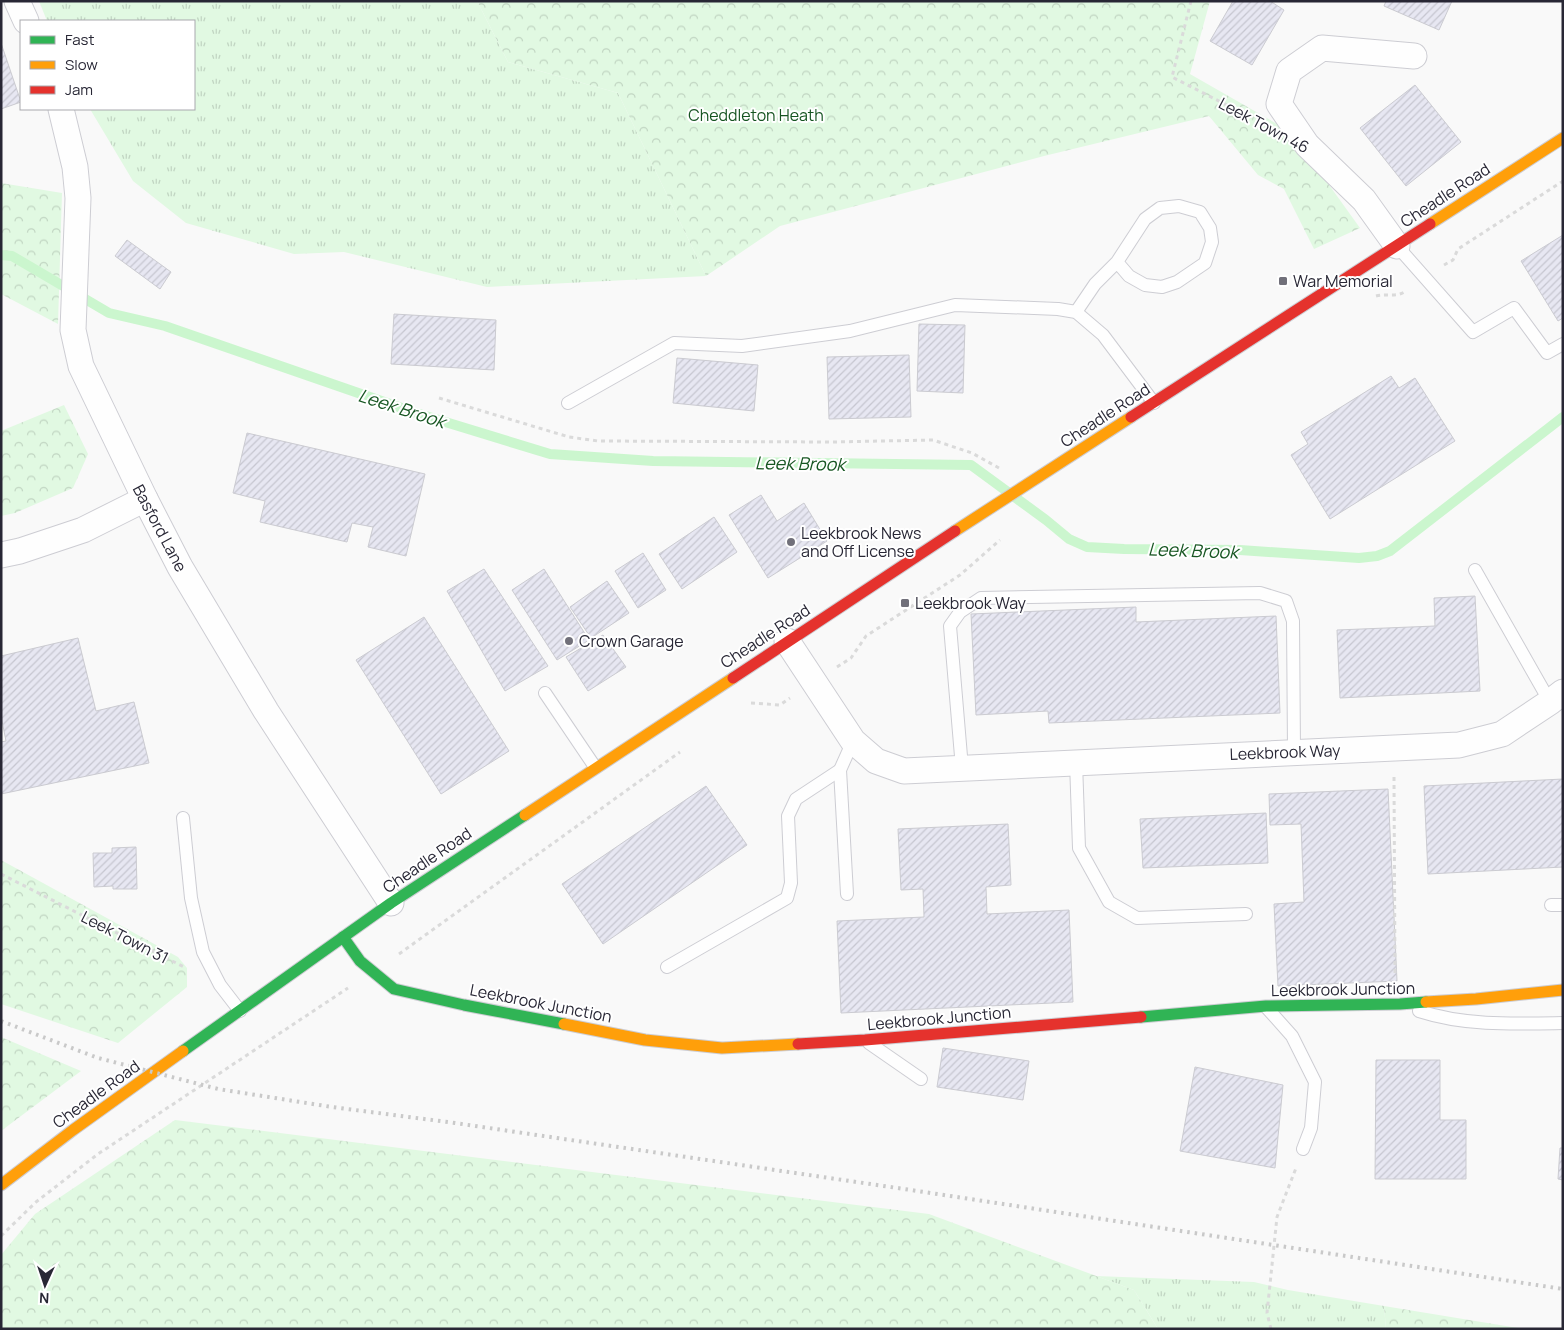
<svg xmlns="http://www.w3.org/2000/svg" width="1564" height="1330" viewBox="0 0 1564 1330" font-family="Manrope,sans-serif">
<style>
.grass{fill:url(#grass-tufts)}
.forest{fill:url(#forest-crowns)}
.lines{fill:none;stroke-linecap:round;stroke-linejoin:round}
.stream{stroke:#cbf6ce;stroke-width:10}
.building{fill:url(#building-hatch);stroke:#cbcbd1}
.lane-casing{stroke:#cdcdd3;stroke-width:14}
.street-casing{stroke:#cdcdd3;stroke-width:27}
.fast-casing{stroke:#cdcdd3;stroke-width:13}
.slow-casing{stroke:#cdcdd3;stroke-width:13}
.jam-casing{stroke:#cdcdd3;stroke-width:13}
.path{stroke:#dadada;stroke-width:3;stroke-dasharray:4 4;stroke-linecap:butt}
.lane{stroke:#fefefe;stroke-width:12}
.street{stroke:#fefefe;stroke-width:25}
.fast{stroke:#30b455;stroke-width:11}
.slow{stroke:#ff9f0a;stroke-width:11}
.jam{stroke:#e5322d;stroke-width:11}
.rail{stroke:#c9c9c9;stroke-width:4;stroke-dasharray:2.5 5;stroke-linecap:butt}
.poi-dot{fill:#71707a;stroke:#fff;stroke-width:2}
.labels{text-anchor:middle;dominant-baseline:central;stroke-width:4;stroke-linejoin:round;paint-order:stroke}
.park-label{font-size:16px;fill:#165421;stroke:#fff}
.street-label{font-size:16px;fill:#282735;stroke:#fff}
.poi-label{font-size:16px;fill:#282735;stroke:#fff;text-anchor:start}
.water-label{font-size:18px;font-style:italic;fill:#185723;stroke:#fff}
</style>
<defs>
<pattern id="grass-tufts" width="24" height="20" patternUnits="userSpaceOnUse" patternTransform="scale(1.25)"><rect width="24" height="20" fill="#e1f9e2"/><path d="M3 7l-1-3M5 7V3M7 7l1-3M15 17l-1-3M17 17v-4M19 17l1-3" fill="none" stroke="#c1d5c2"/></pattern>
<pattern id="forest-crowns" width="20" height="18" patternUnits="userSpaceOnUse" patternTransform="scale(1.25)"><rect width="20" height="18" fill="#e1f9e2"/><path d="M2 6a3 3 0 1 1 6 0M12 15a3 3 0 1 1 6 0" fill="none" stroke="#c1d5c2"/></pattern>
<pattern id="building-hatch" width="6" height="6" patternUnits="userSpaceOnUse" patternTransform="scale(1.25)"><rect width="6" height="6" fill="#e7e7f2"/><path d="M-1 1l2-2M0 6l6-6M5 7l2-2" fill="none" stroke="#c6c6d0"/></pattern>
</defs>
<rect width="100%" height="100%" fill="#f9f9f9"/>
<g class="grass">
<path d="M39,1H477L508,62L618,93L706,276L487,287L344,252L294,254L186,223L133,181L90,109H194V21H47Z"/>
<path d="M1096,1276L1254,1282L1288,1290L1384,1306L1386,1329H1158L1134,1290Z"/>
</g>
<g class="forest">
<path d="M477,1H1210L1190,74L1291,132L1360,228L1314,249L1284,189L1258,175L1209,116L1044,156L780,226L706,276L618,93L508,62Z"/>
<path d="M1,183L62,193L58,324L1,294Z"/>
<path d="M64,405L88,454L73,488L15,513L1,516V431Z"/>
<path d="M1,860L178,957L187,968V987L118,1043L1,1004Z"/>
<path d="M1,1037L81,1071L1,1131Z"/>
<path d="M175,1120L929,1214L1134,1290L1158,1329H1V1255L35,1214Z"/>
<path d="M1384,1306L1524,1329H1386Z"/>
</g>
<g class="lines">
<path class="stream" d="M1,255L12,256L109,313L165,326L416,413L550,454L653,461L971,465L1046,520L1069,539L1087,547L1124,549L1240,550L1359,558L1377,556L1390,551L1563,417"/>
</g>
<g class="building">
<path d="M1233,1H1270L1284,10L1252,65L1210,41Z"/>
<path d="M1386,1H1452L1439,30L1384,6Z"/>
<path d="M1,43L21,102L1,109Z"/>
<path d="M1415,85L1461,142L1406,186L1360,128Z"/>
<path d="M1563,235V318L1558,321L1521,261Z"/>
<path d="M127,240L171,272L160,289L115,256Z"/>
<path d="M394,314L496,320L494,370L391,364Z"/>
<path d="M919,324L965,325L963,393L917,391Z"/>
<path d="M909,355L911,417L829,419L827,357Z"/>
<path d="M677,358L758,365L754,411L673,403Z"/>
<path d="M1391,376L1399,388L1415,378L1455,441L1330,519L1291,455L1308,444L1301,432Z"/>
<path d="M247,433L425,474L406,556L368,547L373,527L352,523L347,542L260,522L265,501L233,493Z"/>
<path d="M761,495L777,521L804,503L827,541L768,578L729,515Z"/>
<path d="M714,517L737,552L682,589L659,554Z"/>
<path d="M643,553L666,590L638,608L615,571Z"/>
<path d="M484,569L548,666L505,691L447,591Z"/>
<path d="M544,569L589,640L557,660L512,590Z"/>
<path d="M607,581L629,613L591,638L570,607Z"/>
<path d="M1475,596L1480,691L1340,698L1337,630L1435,626L1434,598Z"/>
<path d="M1136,607V622L1276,616L1280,713L1049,723L1048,711L976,715L971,614Z"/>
<path d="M424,617L509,751L441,794L356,660Z"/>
<path d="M603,635L626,667L588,691L566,657Z"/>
<path d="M78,638L96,711L134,702L149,763L1,794V742L6,741L1,716V656Z"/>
<path d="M1563,779V867L1428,874L1424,786Z"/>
<path d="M706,786L747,845L603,944L562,884Z"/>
<path d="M1388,789L1397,981L1278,986L1274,904L1304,902L1301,824L1270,825L1269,794Z"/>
<path d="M1266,813L1268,863L1143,868L1140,819Z"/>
<path d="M1008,824L1011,885L986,887L987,914L1069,910L1073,1002L841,1013L837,921L924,917L923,889L901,890L898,829Z"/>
<path d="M136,847L137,889H113V886L94,887L93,853H112V848Z"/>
<path d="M943,1048L1029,1061L1023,1100L937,1087Z"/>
<path d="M1376,1060H1440V1120H1466V1179H1375Z"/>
<path d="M1195,1067L1283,1085L1275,1168L1180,1151Z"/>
<path d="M1560,1148H1563V1180L1558,1179Z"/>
</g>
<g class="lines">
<defs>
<g id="lane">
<path d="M1397,246L1473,332L1514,308L1547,353L1563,344"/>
<path d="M1076,312L1095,284L1117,262L1145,219L1160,208L1179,206L1200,212L1210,228L1212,242L1205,263L1177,282L1162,287L1145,285L1129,276L1117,262"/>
<path d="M568,403L674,343L742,346L850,331L955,305L1058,309L1076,312L1103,335L1154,403"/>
<path d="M1475,570L1550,702"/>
<path d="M545,693L595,767"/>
<path d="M1076,762L1079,848L1109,902L1137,918L1246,914"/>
<path d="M962,768L950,626L960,612L981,598L1260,593L1286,601L1293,621L1294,751"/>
<path d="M183,818L191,898L203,952L220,985L240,1011"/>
<path d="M847,894L840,770L853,741"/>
<path d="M1551,905H1563"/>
<path d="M667,967L787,898L791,883L788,816L796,799L840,770"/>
<path d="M1267,1008L1292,1036L1315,1082L1311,1128L1303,1149"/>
<path d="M1419,1011C1465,1026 1514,1024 1563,1023"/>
<path d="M869,1043L921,1079"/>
</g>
<g id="street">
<path d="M17,1L26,21"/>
<path d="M61,109L75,167L78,198L73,330L81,366L145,499L180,567L266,711L391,903"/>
<path d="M1397,246L1364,200L1307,145L1279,104L1289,71L1322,48L1414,56"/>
<path d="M1,555L20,551L83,530L145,499"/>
<path d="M787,641L853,741L876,761L904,771L1459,745L1502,734L1550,702L1563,692"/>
</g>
<g id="fast">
<path d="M343,937L360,961L394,989L464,1005L564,1024"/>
<path d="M1141,1017L1266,1006L1400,1004L1426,1002"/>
<path d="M183,1051L391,903L525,815"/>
</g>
<g id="slow">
<path d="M1430,224L1563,138"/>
<path d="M955,531L1131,417"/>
<path d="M525,815L733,678"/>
<path d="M1426,1002L1476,999L1563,990"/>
<path d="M564,1024L645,1040L722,1048L798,1044"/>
<path d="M1,1185L73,1130L183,1051"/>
</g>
<g id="jam">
<path d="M1131,417L1430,224"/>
<path d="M733,678L955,531"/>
<path d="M798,1044L865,1040L1141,1017"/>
</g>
</defs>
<use href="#lane" class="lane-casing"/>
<use href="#street" class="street-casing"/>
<use href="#fast" class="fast-casing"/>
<use href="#slow" class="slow-casing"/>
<use href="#jam" class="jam-casing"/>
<g class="path">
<path d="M1191,1L1172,77L1252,118"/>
<path d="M1444,265L1453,260L1458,249L1563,181"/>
<path d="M1376,296C1388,293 1396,298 1406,291"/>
<path d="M439,398L569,437L598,441L832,442L933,440L972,453L999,468"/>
<path d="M837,667L851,658L866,636L960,575L1000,540"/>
<path d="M751,703L780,705L790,698"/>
<path d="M1394,777L1395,974"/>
<path d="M1,874L186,968"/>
<path d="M399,954L680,752"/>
<path d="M1,1236L36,1202L98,1154L348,988"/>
<path d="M1271,1329L1267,1313L1277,1217L1296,1168"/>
</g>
<use href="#lane" class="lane"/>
<use href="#street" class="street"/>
<use href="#fast" class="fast"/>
<use href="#slow" class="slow"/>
<use href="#jam" class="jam"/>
<path class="rail" d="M1,1021L98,1058L218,1089L332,1107L455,1123L911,1190L1563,1289"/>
</g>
<g class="poi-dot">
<rect x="1278" y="276" width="10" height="10" rx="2.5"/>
<circle cx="791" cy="542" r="5"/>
<rect x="900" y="598" width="10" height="10" rx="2.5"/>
<circle cx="569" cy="641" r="5"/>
</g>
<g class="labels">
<g class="park-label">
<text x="756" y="115">Cheddleton Heath</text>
</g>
<g class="street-label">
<text transform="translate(1264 125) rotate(28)">Leek Town 46</text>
<text transform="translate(1445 195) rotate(-33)">Cheadle Road</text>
<text transform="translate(1105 415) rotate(-33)">Cheadle Road</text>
<text transform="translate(160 528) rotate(62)">Basford Lane</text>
<text transform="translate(765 636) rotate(-33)">Cheadle Road</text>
<text transform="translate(1285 752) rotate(-2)">Leekbrook Way</text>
<text transform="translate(427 860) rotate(-34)">Cheadle Road</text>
<text transform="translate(125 937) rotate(27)">Leek Town 31</text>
<text transform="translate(1343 989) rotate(-1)">Leekbrook Junction</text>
<text transform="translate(541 1003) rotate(11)">Leekbrook Junction</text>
<text transform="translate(939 1018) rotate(-5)">Leekbrook Junction</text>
<text transform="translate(96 1094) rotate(-36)">Cheadle Road</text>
</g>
<g class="poi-label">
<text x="1293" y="281">War Memorial</text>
<text x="801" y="533">Leekbrook News<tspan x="801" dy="18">and Off License</tspan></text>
<text x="915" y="603">Leekbrook Way</text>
<text x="579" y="641">Crown Garage</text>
</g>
<g class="water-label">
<text transform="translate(402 408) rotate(18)">Leek Brook</text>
<text transform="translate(800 463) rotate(1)">Leek Brook</text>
<text transform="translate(1193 550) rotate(2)">Leek Brook</text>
</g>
</g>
<rect width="1564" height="1330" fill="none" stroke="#282735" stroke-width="5"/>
<rect x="20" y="20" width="175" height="90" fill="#ffffff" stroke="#a9a9ae"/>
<rect x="30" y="36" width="25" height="8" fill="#30b455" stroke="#a9a9ae"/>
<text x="65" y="45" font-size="15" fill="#282735">Fast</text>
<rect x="30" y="61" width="25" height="8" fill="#ff9f0a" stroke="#a9a9ae"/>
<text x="65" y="70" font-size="15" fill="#282735">Slow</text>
<rect x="30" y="86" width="25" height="8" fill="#e5322d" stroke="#a9a9ae"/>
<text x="65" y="95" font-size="15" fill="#282735">Jam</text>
<g transform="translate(45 1285) rotate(183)" stroke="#ffffff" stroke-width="4" paint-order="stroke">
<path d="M0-4L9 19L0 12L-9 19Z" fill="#282735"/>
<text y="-8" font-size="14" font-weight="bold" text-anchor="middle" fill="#282735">N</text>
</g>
</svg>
